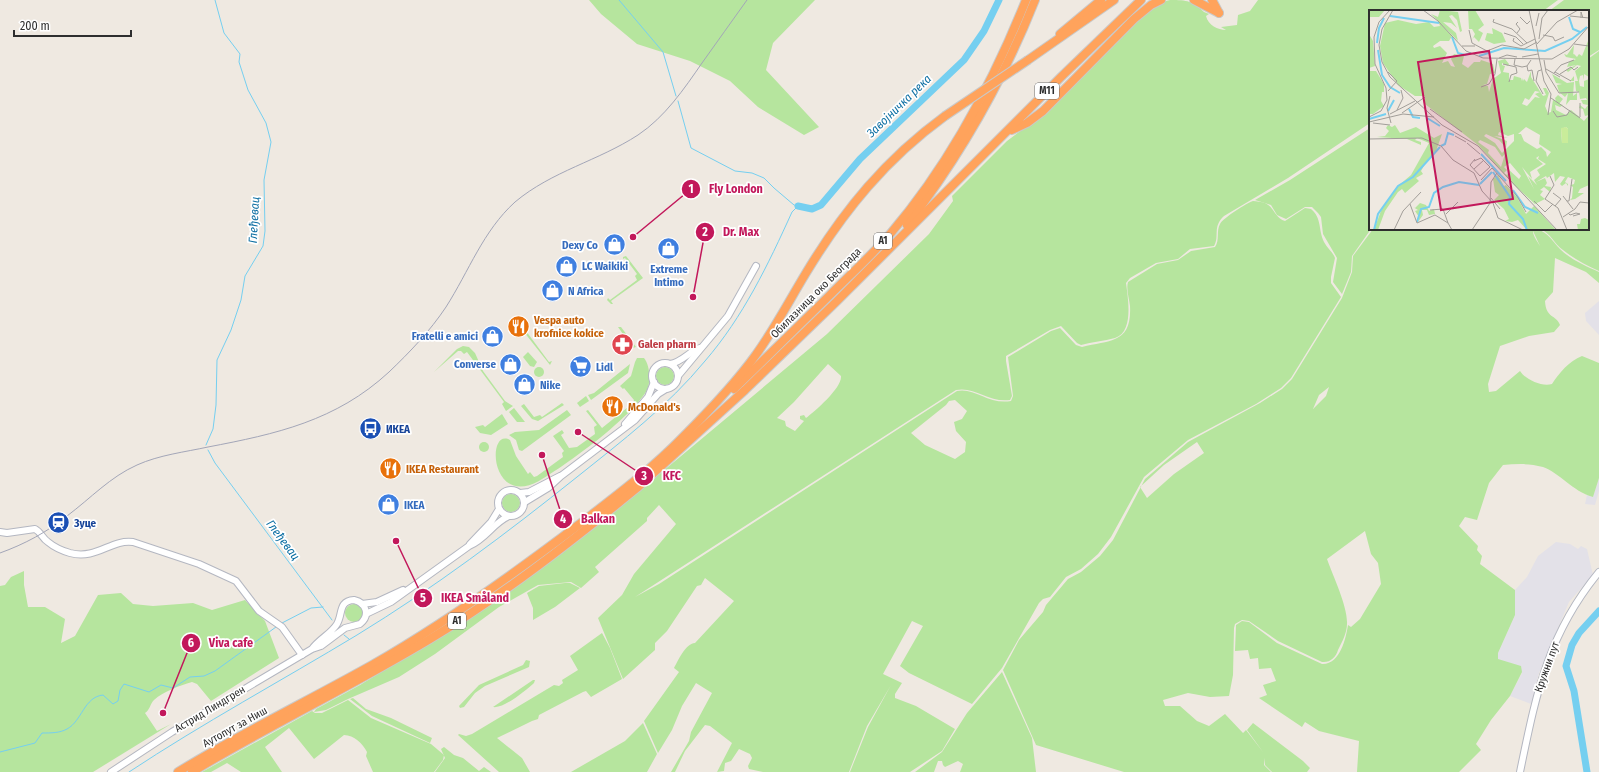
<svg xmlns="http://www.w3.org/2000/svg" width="1599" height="772" viewBox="0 0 1599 772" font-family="'Fira Sans Condensed',sans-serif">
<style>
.industrial{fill:#e3e1e8}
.green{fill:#b6e59e;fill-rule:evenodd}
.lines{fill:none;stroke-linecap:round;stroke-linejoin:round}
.stream{stroke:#75cff0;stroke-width:1}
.river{stroke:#75cff0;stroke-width:7}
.secondary-casing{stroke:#b4b7c1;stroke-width:8}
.highway-casing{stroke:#c9c9c9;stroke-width:10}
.secondary{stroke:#fff;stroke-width:6}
.highway{stroke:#ffa35c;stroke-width:8}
.rail{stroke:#a3a6b8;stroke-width:1}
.highway-bridge-casing{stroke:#c9c9c9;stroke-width:10;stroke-linecap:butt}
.highway-bridge{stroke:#ffa35c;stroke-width:8}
.labels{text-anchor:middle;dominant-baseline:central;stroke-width:3.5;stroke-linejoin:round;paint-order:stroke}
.shield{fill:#fff;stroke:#6d6d6d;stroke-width:1}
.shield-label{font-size:10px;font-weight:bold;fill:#2e2e2e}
.shop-label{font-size:11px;font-weight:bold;fill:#366cbe;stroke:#fff;text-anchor:start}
.street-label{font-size:11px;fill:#2e2e2e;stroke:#fff}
.food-label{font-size:11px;font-weight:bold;fill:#c56008;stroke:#fff;text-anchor:start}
.health-label{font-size:11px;font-weight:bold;fill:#be3a42;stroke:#fff;text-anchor:start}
.transit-label{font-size:11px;font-weight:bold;fill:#164399;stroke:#fff;text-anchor:start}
.water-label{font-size:12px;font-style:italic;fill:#0d6fa3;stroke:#fff}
.inset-river{fill:none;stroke:#75cff0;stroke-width:2}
.inset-road{fill:none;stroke:#a29e99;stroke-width:1}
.view{fill:#c2185b;fill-opacity:0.15;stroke:#c2185b;stroke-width:2}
.inset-edge{fill:none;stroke:#2e2e2e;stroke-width:2}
.leader{fill:none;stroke:#c2185b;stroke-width:1.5}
.callout-dot{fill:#c2185b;stroke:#fff;stroke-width:1.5}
.mark-label{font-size:12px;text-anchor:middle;font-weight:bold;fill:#fff}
.callout-label{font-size:12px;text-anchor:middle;font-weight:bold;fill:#c2185b;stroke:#fff;stroke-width:3.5;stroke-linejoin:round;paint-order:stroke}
</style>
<rect width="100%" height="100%" fill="#efe9e1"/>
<g class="industrial">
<path d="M1599,301V335L1586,321L1585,313Z"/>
<path d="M1599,478V491L1595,505L1585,504L1587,495L1593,497Z"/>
<path d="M1556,542L1570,544L1578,549L1581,546L1587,549L1593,575L1569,602L1539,673L1531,704L1510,696L1522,673L1498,659V653L1515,615V590L1527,577L1538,556Z"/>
</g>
<g class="green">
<path d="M589,0H815L773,43L766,70L819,127L804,135L758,107L730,81L690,61L637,44L601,14Z"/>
<path d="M1170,0C1188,0 1192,1 1204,12L1209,14L1206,16C1208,25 1218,30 1226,30L1221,27L1237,25L1238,15L1250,11L1258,0H1558L1543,11H1370V123L1288,178L1224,216C1212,227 1220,236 1214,246L1190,249L1178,259L1156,263L1130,278L1126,283C1128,298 1134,332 1115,338C1104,341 1092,342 1081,345L1077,343L1061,326L1050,330L1006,356V361L1012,396L1010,400C989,403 975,386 956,390L635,597L659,584L957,391C974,387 989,405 1011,401L1013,396L1008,357L1051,331L1060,328L1076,345L1082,347C1110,340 1132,344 1130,306C1129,298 1126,289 1128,282L1157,264L1178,260L1191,251L1215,247C1220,240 1216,231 1220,224C1223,218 1247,203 1253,201C1256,201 1262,202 1265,203C1274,207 1275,218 1285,221L1305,208L1311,209C1322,218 1318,229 1324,242C1327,248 1333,252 1335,258L1331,277V283L1341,297L1291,378L1281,388L1256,404L1188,440L1144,477L1111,537L1098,554L1081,569L1066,577L1050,597L1043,599L1039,603L1002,668L972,704L909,673L900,666L923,626L912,621L883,674L902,683L895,694V698L916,706L955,729L942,751L910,772H850L868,727L891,685L867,726L849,772H763L749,769L748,766L752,758L750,754L739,749L731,761L725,763L724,771L717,772L732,743L710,726L705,725L685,751L675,772H671L689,741L691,732L712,693L696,683L682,706L672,730L658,753L644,721L679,672L674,668C678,661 685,644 695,643L734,601L705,578L701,585L697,586L667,631L655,643V650L623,679L598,618L622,595L634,574L676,524L659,505L647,518V521L595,567L599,572L581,588L571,582L538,585L499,607L435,654L399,677L348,699L326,710L314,712L316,709L360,685L480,612L632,497L827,334L929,234L953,201L952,196L1007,141L1027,126L1135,20L1162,2ZM828,364L841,376C842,388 815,411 806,418L804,415L800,416V419L804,421L795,431L786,426L785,421L777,418L794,402ZM955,400L967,411L962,419L954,422L956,431L966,442L965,452L955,459L925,445L911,433L946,405L949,401Z"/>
<path d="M1564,0H1599V50L1588,57V11H1549Z"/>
<path d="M1599,51V271C1586,265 1574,259 1563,250C1554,244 1551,233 1540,229H1588V59Z"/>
<path d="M1370,128L1371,229L1352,256L1351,272L1342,294L1333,282L1337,258L1323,234L1321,217L1318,213L1312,207H1305L1286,219L1277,215L1271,205L1255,200L1290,180Z"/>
<path d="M1373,229H1533C1532,235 1537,241 1540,246L1533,231L1537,229C1549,233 1552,241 1560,249C1571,260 1586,266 1599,272V283L1586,272L1555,258L1553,292L1545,301C1546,319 1556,314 1560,325L1554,332L1529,336L1500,346L1488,384L1489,392L1496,391L1520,371C1525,379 1541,387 1552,384C1559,373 1569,361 1582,356L1599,363V478L1593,497C1572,491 1560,473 1543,467C1529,463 1516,464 1503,465L1489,483L1477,520L1465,517L1459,526L1478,546L1477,550L1482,556L1480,564L1515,590V615L1498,653V659L1521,666L1522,672L1510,696L1491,720L1476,744L1481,750L1459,772H1357L1359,741L1319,731L1305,722L1302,727L1259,698L1267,695L1263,685L1276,681L1271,668L1259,669L1258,658L1250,659L1248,650L1235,651L1236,625L1242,621L1249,622L1277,643L1322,664C1340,665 1346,638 1348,625L1351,627L1360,619L1381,584L1378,563L1371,554L1365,531L1327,559C1333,576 1348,607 1347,624C1347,633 1342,642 1338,650C1336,657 1330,663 1322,662L1278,641L1249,621L1242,620L1235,624L1234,628L1233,675L1229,696L1210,697L1188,693L1163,700L1165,706H1180L1197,721L1209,726L1225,714L1243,733L1246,730L1263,752L1247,730L1253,723L1303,761L1310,768L1307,772H1272L1265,765V758L1264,765L1271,772H1124L1036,745L1003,670L1019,640L1043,612L1046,605L1068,579L1081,572L1100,556L1113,540L1145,479L1188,442L1260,403L1282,389L1292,379L1342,298L1352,272L1353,256ZM1329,387L1326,396L1313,409L1319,395ZM1197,442L1204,453L1174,474L1147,498L1140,487L1164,465Z"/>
<path d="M626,256L643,278L611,301L613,304H611L607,300L608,298L610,300L637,280L635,276L637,274L625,258L623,259V257Z"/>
<path d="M618,327H621L636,347L633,348Z"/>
<path d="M527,328L529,329L526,331L549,362L552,361L550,365L524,332Z"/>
<path d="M463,346L469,347L475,353L483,371L505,401L513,406L506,411L502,404L504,402L467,352L464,354L461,351H458L434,372L457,349Z"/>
<path d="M528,352L537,362L534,367L530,366L523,357Z"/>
<path d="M637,358H644C650,365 651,382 647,390C631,418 568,464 539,481C490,508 486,427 510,440L516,456L528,474L530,472L534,477L537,476L563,457L562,453L564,451L553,436L562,430L564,433L561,435L569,448L577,447L595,434L594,427L597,425L586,411L588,410L602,428L633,403L634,400L624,388L623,389L620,386L631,376L635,362Z"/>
<path d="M630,364L628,373L591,400L588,395L594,393Z"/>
<circle cx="665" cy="376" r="9"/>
<circle cx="539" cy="372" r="5"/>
<path d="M586,396L589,401L580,407L577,403Z"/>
<path d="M562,403L564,405L538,421L532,419L521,406L524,404L534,417L540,415L542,417Z"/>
<path d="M514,408L525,422H517L509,412Z"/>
<path d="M567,410L571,415L522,451L519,450L516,440L509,435L515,432L539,430Z"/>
<path d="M502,414L508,424L491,435L480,433L475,427L483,425L485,427Z"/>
<circle cx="484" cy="447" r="5"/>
<circle cx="511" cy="503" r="9"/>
<path d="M24,571V585L28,607H45L65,619L61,643L75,636L98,595L121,593L133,604L153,606L193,603L212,610L245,600L265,621L279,658L211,701L197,684L192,682C179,686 164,691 154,700C150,704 150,710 145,713L157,731L171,724L93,772H0V586L5,585L11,577Z"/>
<path d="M565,583H570L580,588L555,607L533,620V608L527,593L539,586Z"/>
<circle cx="354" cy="613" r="9"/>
<path d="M602,633L610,648L622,679L591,697L586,691L583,692L539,715L538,719L532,721L497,738L522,758L530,772H499L458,735L459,734L466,736L472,734L554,685L559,686L563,683L562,680L578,670L570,656Z"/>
<path d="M526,660L530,661L529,667L485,686L475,693L464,707L460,708L459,706L479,685L523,665Z"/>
<path d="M1002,672L1032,738L1036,772H960L963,764L958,761L945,767L943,765L942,761H938L934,772H915L942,752L967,713Z"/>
<path d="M533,680H535L534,683C526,690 504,709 493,707Z"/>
<path d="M353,698L366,709L391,718L432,738L430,743L372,716L350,699Z"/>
<path d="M348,700L371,718L431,744L444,755L443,760L434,772H373L366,756L367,752C363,744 354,735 344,735L314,759L289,728L265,747L282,772H241L227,763L211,772H202L312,711L315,713H322Z"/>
<path d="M643,723L657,754L647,772H571L625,741Z"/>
<path d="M444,747L454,755L463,758L479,771L484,767L491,772H435L445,758L441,749Z"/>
</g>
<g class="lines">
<g class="stream">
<path d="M619,0L663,52L676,96"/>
<path d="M206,445L213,429L216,405L217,360L231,330L241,300L245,276L263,246L265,231L264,180L271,142L266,123L248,90L239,62L240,54L224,33L215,0"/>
<path d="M208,450L215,463L332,620"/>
<path d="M282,623L311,608L323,607"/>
<path d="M344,635L349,639"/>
<path d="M0,752L35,743L42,733C51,733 60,733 67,729C82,721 84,697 103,695L113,704L118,701L120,690L124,684L149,692L161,685L173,688L190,677L204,676L215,671L276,627"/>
<path d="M129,772C203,723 281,681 357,635C434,588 507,533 577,477C622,441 668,406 705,361C743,317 768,265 792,212L798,206L794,205L774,188L764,178L752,173L735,171L691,148L678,101"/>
</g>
<g class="river">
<path d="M798,206L812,209L821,205L860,159L964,60L984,31L999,0"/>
<path d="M1587,772L1574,691L1566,666L1572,645L1579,633L1599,611"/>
</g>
<defs>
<g id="secondary">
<circle cx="665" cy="376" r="13"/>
<path d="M670,364C683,362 689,351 700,348"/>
<path d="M678,376L728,316L756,266"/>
<path d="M625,424L648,397L654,382"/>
<circle cx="511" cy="503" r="13"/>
<path d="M520,493L529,492L560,476"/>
<path d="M525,502L548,488L561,476L635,420L658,394L666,389"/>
<path d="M0,532L7,533L35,529C41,532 42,538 48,542C54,547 63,551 70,553C97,560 111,539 133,542L199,564L236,581L259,611L282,627L302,655"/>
<path d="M470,544L491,522L499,509"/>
<path d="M362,604L377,602L403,590"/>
<path d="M366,614L391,602L469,546C486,539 493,523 509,516"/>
<path d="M111,772L172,732L312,649L321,646L345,628L360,624C370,616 367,603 354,600C338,601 343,614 337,624C331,634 319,639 312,649"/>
<path d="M1520,772C1536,695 1547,635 1599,572"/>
</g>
<g id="highway">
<path d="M1194,0L1219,13"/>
<path d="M1212,0L1219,13"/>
<path d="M1060,34L1101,0"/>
<path d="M1028,60L1114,0"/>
<path d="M1012,130L1027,123L1043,111L1134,19L1151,5L1161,0"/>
<path d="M907,225C960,156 1003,81 1035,0"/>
<path d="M734,389C766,358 798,326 830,295C850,275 872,255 891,233C949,165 993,82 1026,0"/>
<path d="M178,772C241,733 308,701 372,665C444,624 511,576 577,526C613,498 651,470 683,437C708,412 734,385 755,356C774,330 789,301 806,273C844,210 886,159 945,116"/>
<path d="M192,772C270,725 352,686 430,639C503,595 571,542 637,488L745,390L837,301L1061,77L1141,0"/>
</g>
</defs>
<use href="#secondary" class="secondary-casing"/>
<use href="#highway" class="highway-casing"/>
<use href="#secondary" class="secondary"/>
<use href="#highway" class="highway"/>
<path class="rail" d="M0,553C25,544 47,532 67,516C91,498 110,477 137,465C159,455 185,452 208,447C276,434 336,421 389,372C410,352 430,331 446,307C469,271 483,231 515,202C552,171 598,161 638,135C665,117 684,89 702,63C717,42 732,21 747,0"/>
<defs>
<path id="highway-bridge" d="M945,116L1028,60"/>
</defs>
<use href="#highway-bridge" class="highway-bridge-casing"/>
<use href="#highway-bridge" class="highway-bridge"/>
</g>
<defs>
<symbol id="shop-disc" viewBox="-11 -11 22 22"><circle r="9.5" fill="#3f7fe0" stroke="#fff"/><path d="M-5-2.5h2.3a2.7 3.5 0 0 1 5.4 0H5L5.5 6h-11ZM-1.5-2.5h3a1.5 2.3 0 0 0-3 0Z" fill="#fff"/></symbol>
<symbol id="restaurant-disc" viewBox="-11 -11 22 22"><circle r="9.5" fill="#e8710a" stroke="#fff"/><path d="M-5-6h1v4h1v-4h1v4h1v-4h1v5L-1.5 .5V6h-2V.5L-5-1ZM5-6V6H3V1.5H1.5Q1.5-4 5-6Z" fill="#fff"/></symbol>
<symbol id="pharmacy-disc" viewBox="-11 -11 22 22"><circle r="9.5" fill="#e0444e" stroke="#fff"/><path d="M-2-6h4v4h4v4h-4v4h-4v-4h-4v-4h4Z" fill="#fff"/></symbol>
<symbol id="supermarket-disc" viewBox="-11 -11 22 22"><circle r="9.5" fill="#3f7fe0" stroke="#fff"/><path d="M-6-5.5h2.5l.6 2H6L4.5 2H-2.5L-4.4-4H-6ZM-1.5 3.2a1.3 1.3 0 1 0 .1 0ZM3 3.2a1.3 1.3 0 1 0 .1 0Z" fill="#fff"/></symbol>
<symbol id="bus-disc" viewBox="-11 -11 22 22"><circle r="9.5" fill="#1a4fb4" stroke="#fff"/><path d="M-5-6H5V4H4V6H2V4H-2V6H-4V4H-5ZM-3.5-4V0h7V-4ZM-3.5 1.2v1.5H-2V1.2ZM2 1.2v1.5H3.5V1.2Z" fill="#fff"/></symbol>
<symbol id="station-disc" viewBox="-11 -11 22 22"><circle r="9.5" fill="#1a4fb4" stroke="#fff"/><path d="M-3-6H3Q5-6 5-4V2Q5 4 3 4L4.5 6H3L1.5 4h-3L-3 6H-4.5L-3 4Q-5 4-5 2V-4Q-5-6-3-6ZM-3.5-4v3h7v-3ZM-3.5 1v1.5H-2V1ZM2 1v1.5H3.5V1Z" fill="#fff"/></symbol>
</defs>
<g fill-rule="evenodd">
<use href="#shop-disc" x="602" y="232" width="25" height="25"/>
<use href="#shop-disc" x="656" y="236" width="25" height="25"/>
<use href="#shop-disc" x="554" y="254" width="25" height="25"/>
<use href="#shop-disc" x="540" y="278" width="25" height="25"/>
<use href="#restaurant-disc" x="506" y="314" width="25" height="25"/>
<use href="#shop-disc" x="480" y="324" width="25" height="25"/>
<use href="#pharmacy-disc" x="610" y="332" width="25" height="25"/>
<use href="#shop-disc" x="498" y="352" width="25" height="25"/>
<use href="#supermarket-disc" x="568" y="354" width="25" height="25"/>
<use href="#shop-disc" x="512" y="372" width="25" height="25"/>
<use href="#restaurant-disc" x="600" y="394" width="25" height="25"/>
<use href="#bus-disc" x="358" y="416" width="25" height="25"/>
<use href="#restaurant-disc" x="378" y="456" width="25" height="25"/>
<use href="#shop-disc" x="376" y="492" width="25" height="25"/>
<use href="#station-disc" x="46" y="510" width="25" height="25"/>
</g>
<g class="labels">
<g class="shield">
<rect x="1035" y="83" width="24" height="16" rx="3"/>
<rect x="874" y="233" width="18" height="16" rx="3"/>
<rect x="448" y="613" width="18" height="16" rx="3"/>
</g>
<g class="shield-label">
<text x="1047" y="91">M11</text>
<text x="883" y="241">A1</text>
<text x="457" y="621">A1</text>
</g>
<g class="shop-label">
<text x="598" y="245" text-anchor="end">Dexy Co</text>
<text x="582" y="266">LC Waikiki</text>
<text x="669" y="269" text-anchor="middle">Extreme<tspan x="669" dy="13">Intimo</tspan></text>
<text x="568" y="291">N Africa</text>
<text x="478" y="336" text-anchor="end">Fratelli e amici</text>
<text x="496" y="364" text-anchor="end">Converse</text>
<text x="596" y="367">Lidl</text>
<text x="540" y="385">Nike</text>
<text x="404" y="505">IKEA</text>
</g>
<g class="street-label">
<text transform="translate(816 293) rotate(-45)">Обилазница око Београда</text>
<text transform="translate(1547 667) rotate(-70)">Кружни пут</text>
<text transform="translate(210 709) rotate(-31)">Астрид Линдгрен</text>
<text transform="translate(235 727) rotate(-29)">Аутопут за Ниш</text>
</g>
<g class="food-label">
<text x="534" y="320">Vespa auto<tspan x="534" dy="13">krofnice kokice</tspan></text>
<text x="628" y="407">McDonald's</text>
<text x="406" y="469">IKEA Restaurant</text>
</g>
<g class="health-label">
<text x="638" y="344">Galen pharm</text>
</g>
<g class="transit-label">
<text x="386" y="429">ИКЕА</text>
<text x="74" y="523">Зуце</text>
</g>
<g class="water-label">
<text transform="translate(899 106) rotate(-44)">Завојничка река</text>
<text transform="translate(254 220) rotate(-87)">Глеђевац</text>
<text transform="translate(283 540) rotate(53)">Глеђевац</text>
</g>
</g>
<g transform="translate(1369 10)">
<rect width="220" height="220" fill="#efe9e1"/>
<path d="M0,0H16L10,7H0ZM71,0L89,2L93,21L91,22L88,10L83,5L80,6L88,18L82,13L74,12L87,23L89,31L62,4L69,7ZM99,0H106L115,15L109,20L114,23L110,32L105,27L103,30L106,24L103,19H100ZM29,10L47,14L60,12L65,17L71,16L69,11L71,13L83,26L80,31H71L64,36L65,38L71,36L78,43L73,53L79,51L82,56L86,57L82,49L85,44L95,46L93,54L99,58L105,52H111L112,50L124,54L126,63L121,64L118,74L114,75L119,76L120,82L124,69L132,63L129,51L136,49L140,54L139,56L133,53V55L136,56L134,62L140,63V70H144L145,66L152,68V71L153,68L154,71L155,69L158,72L162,61V67L174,86L177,85L174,78H177L180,83L176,96L179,103L182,102L184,90L187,91L186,88L189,85L194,89L190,94L194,95L191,97L186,95L187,100L197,105L202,100L215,111L220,105V175L211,179L209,183H215L206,189L201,190L203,188L204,177L201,175H205L202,174H205L206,170L199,167L196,172L199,174V176L197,173L193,176L191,174L196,167L191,166L186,172L185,163L178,168L177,166L167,172L176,168L178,173L176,176L182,177L181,182L175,177L171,180L174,181L171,185L176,189L166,194L145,175L109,135L56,94V86H46L29,75L14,53L11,36L16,13ZM166,81L171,82L166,84L171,88L166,87L158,96L153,94L156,88L160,90ZM157,117L171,125L170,134L182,142L178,147L177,142L172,137L168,139L155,131L152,124H149ZM197,117L199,119V133H193L192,119ZM130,122L139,126L145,124V131L133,143L126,133L115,126L117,124L130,130L137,138L138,131L125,126L139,128L129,125ZM111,130L126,137L133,147L136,144L132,157L119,143L120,140L109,132ZM170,146L169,149L177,154L168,160L171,165L165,170L168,175L159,166L165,179L153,157L163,169L161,162L169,157L163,151L169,157L174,154L167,148ZM141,153L152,166L150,169L139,159L140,162L138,165L135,163L138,160L135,157ZM123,18L133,23L137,32L125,34L116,30L118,23L124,24ZM0,24L4,31L6,56L0,58L1,61H7L15,74V82H13L12,91L15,96L4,104H0ZM219,31L220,67L215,64V70L214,65L211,66L210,71L212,82L211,76L215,77V71L220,69V105L216,106L214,99L210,98L211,95L216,99L219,95L214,94L212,90H218L217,88L211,89L210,82L207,81L206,71H201L205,66V71H209L206,61L212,56L208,55L199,62L197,60L207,55L198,57L200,52L207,49L197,47L195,44L198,45L205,35L204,46V43L208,47L210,44L213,46ZM183,64L198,73L205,72L204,86L208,83V90H201L197,95L199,83L196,87L190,82L188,75L193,74L187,73ZM19,115L23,117L26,115L31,123L47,117L65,128L73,124L67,141L57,152L52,161L54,164L47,168L50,171L36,183L33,179L29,182L16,201L9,220H5L13,198L29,176L42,165L60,133L48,128L46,130L52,132V135L38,129L8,127L16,126L20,121L17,118ZM129,165L135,176L137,175L148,187L157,204L165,196L187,220H158L149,210L143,212L136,211L140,209L135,199L125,190L130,185L126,182L124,169ZM51,193L57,195L60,201L65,199L66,204L60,205L58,200H53L54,205L49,212L50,207L46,201L49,200L44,197L46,198ZM216,208L220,210V220H209L208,214H211L212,209Z" fill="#b6e59e" fill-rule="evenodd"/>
<path d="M197,117L199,119V133H193L192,118Z" fill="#c9ec9a"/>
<path class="inset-river" d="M21,6L70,13M200,7L204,19L211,22M83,27L89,43L96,45L102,43M8,33L10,18L15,8M9,40L13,65L21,77L31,83M110,46L135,38L176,41L203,29L218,17M40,99L44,107L51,108M19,101L25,90M58,108L71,116M0,109L17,104M72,136L76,134L79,123L85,125M112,144L137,171M124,162L141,187L140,194L154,209L158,220M111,174L123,162M144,180L156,197L169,203M48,212L52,199L60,197L65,183L74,177L90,172L110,175M5,220L9,204L29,176L44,167L71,137"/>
<path class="inset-road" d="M24,0L13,19L10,35L13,52L21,67L73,115L109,136L188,220M54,0L69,11L97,41L114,48L183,49L200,39L220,16M160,0L175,71L182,84L179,105M201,6L220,8M151,7L158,14L161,11M212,8V2L214,8M125,9L124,12L143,19L158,33M167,16L170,3M100,20L103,33L118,41L133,35L155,39L168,32M135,23L147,27L154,34M148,23L151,19L147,14L149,12M174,25L184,27L186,31L195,27M145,28L144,31L152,36L166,29M170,29L173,8L179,0M168,34L188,12L209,0M205,34L220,36M93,36H106M153,47L169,44M130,48L138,45L148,47M146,49L145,55L153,57L158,56L162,50M175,50L177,62L190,83L210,82M134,54L147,57M158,56L159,61L163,60L165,71M177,59L191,67M172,60L169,61L167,71L174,84M186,62L202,71M185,63L192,55L205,50M191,64L202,57L205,60L209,57M140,72L142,65L148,63L147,57M112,77L120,74L126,64L128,49M19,81L28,71L19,62M21,86L18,98L22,113M182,88L211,108M211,93V107M61,99L93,122M28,100L34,88L32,80M184,101L188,107L198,105L201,100M33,103L56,87M21,104L46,91M0,107L12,101L18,90L17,78L6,54L5,27L10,12L21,0M0,112L34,104L65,107M4,113L21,115M86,126L97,132M0,129L53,128L72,136L84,150L105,163L113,181L124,193L129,208L154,220M98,133L111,144M105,151L112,148L121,157L111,166L101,155L106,149M123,158L148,186L157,202M105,159L115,150M181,166L185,175L176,189L189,198L198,220M112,170L123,158M184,183L192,189L186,196M194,186L204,199M122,188L131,199M165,191L176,202L184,194M198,191H200L203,169M41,194L48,213L66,205L79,213L83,220M74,199L79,213M61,200L74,199M199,203L201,205L207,203L211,204L204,206M77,204L89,192M194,207L206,199L211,192L220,193M25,220L34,201L52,182M103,220L121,193L122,172L128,163"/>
<path class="view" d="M120,41L144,189L72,200L49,52Z"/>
<rect width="220" height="220" class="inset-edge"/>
</g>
<path class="leader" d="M633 237L691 189M693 297L705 232M578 432L644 476M542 455L563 519M396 541L423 598M163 713L191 643"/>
<g class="callout-dot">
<circle cx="633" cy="237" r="4"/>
<circle cx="693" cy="297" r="4"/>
<circle cx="578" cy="432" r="4"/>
<circle cx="542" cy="455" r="4"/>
<circle cx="396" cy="541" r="4"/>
<circle cx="163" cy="713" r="4"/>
<circle cx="691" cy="189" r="10"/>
<circle cx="705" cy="232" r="10"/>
<circle cx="644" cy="476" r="10"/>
<circle cx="563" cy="519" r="10"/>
<circle cx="423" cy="598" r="10"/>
<circle cx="191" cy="643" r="10"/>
</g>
<g class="mark-label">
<text x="691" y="193">1</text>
<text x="705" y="236">2</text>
<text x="644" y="480">3</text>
<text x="563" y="523">4</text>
<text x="423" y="602">5</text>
<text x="191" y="647">6</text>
</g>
<g class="callout-label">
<text x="736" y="193">Fly London</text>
<text x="741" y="236">Dr. Max</text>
<text x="672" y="480">KFC</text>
<text x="598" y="523">Balkan</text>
<text x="475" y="602">IKEA Småland</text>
<text x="231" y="647">Viva cafe</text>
</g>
<path d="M14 30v6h117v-6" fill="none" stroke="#2e2e2e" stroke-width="2"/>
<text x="20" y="30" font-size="12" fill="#2e2e2e" stroke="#ffffff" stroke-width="3" paint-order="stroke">200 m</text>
</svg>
